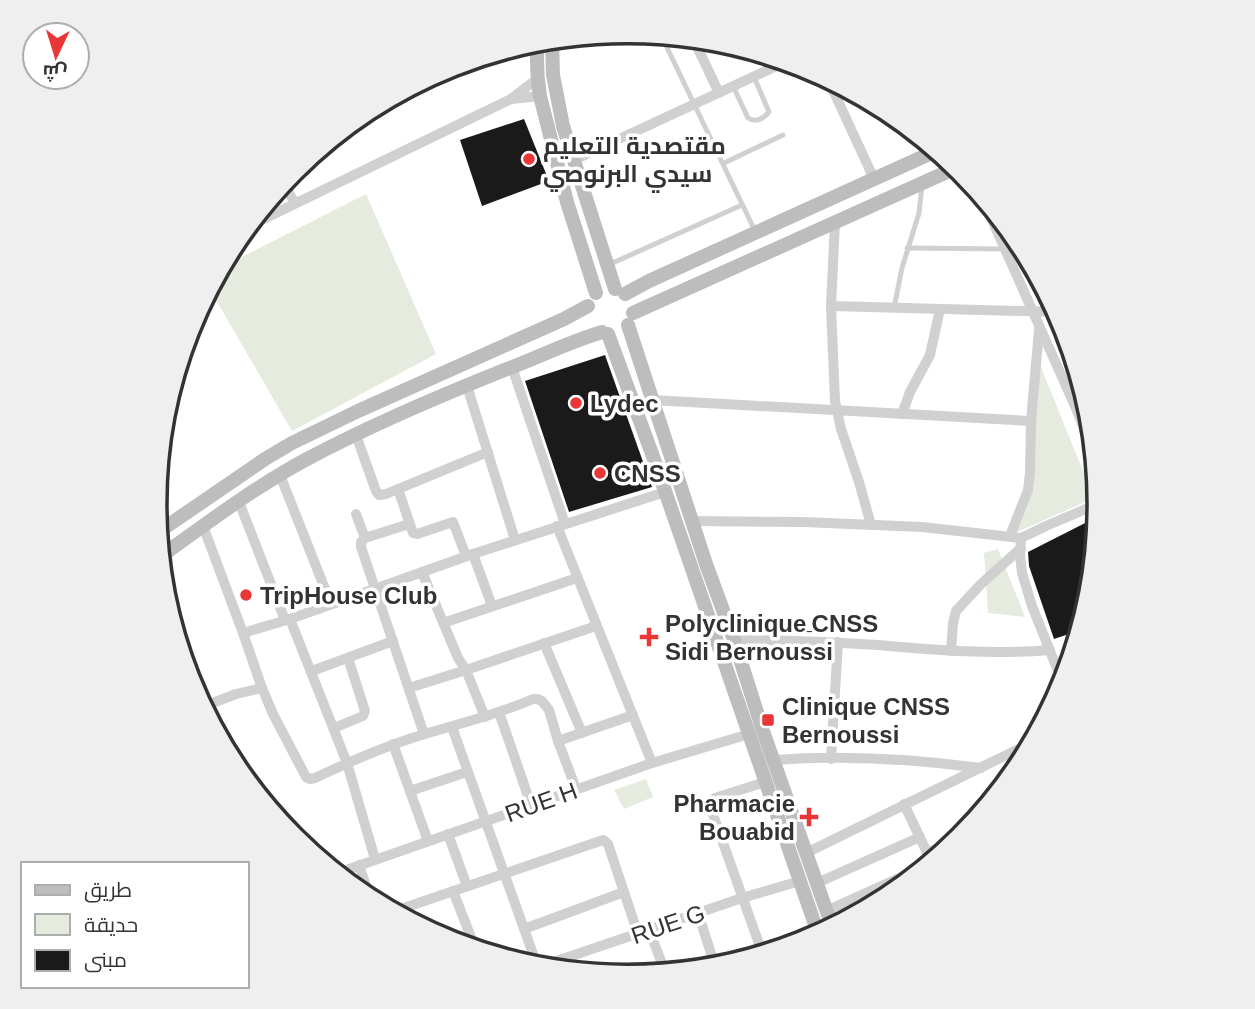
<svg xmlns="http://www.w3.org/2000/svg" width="1255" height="1009" viewBox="0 0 1255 1009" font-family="Arial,Cairo,sans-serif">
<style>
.green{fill:#e5ecdf}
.building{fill:#1a1a1a}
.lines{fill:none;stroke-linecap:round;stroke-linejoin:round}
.lane{stroke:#d0d0d0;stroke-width:5}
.street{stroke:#d0d0d0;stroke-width:10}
.secondary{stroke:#bdbdbd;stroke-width:14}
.poi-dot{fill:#e93637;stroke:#fff;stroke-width:2.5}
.labels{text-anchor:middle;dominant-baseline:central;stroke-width:7;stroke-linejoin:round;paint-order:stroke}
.poi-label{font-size:24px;font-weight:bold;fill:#333;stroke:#fff;text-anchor:start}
.street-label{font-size:24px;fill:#333;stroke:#fff}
.rim{fill:none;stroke:#333;stroke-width:3.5}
</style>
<rect width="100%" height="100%" fill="#fff"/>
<g class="green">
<path d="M366,194L436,354L292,431L209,288L220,268Z"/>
<path d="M1038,360L1094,498L1015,533L1032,490Z"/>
<path d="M998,549L1025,617L988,613L984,553Z"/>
<path d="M646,779L653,797L624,809L614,790Z"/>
</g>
<g class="building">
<path d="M524,119L549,181L482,206L460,140Z"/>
<path d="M605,355L652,487L569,512L525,381Z"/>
<path d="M1099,516L1091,597L1081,630L1054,639L1029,566L1028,552Z"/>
<path d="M876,899L879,904L847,921L844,912Z"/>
</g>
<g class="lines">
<g class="lane">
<path d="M661,35L755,231"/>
<path d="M733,86L748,118C756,123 763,119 769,112L754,77"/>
<path d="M724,163L783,135"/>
<path d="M907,248L1005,249"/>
<path d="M608,265L742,205"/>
<path d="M894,308L902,268L919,213L922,185"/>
</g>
<g class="street">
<path d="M693,38L719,93"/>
<path d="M827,77L874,179"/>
<path d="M511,99L540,96"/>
<path d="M574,160L787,61"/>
<path d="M283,183L295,203"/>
<path d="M979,191L1075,406L1096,459"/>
<path d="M835,222L831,306L835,401L841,429L859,482L871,525"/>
<path d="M247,227L511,99L537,79"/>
<path d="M831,306L1059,312"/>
<path d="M512,367L565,524"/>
<path d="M467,386L515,540"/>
<path d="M652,400L1031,421"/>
<path d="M902,414L910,392L930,355L940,309"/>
<path d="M356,435L376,491L379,495L386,494L488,452"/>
<path d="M280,475L331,604"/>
<path d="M398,489L413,533L417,534L453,522L466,556"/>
<path d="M239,502L285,620"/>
<path d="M356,514L365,538"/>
<path d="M692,521L803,522L922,527L1021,538"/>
<path d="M409,524L365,538L361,542V547L424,734"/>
<path d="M203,526L243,633"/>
<path d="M557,526L652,763"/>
<path d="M1010,536L1028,490L1030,473L1031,421L1039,330"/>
<path d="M473,554L492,606"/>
<path d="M422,572L458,658L466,670L485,717"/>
<path d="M290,619L347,763L375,859"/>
<path d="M443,623L577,578"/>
<path d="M734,640C782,640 830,642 878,645C936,650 992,655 1050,650"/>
<path d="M544,643L582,733"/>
<path d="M951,651L953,623L956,611L981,584L1021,548"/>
<path d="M312,671L393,641"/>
<path d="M1064,686L1032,606L1022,573L1020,556L1021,538L1046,526L1100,503"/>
<path d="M262,688L273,714L306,777L310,779L315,778C351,761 387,745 425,734C462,723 499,714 533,699H537L542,701L549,710L558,741L576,789"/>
<path d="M409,688L466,670L596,626"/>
<path d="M202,707L236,694L262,688L243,633L290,619L473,554L665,492"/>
<path d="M499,712L531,805"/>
<path d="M452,727L538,968"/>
<path d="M334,728L363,716L365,711L348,658"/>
<path d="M558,741L633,715"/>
<path d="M393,744L428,841"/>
<path d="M831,759L838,642"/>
<path d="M774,760C843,755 913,759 981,768"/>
<path d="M410,791L467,772"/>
<path d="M904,804L932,863"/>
<path d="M448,834L467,886"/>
<path d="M806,853L1035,741"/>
<path d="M927,853L966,835"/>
<path d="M359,865L371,901"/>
<path d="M335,874L652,763L749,734"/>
<path d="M817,883L920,837"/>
<path d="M453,891L476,950"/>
<path d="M408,907L414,924"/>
<path d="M826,911L932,863"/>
<path d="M392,912L603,840L608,844L638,934"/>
<path d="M698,913L716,969"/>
<path d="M524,929L624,892"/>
<path d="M649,930L666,974"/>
<path d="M763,955L710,806V802L715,798L765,782"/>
<path d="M536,968L742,898L800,881"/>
</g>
<g class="secondary">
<path d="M552,39L553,75L563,126L615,289"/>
<path d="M538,40C536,59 537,77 540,96L567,202L596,293"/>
<path d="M625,294L649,281L938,150"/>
<path d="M633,313L958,167"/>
<path d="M628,325L706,564L734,640L763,731L833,929"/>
<path d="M608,334L655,462L819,936"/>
<path d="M157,533L265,459L292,443L358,411L564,319L588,306"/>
<path d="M160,557C207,523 255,487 307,459C371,425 439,396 507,369C539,357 569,342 602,332"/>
</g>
</g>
<g class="poi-dot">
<circle cx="529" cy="159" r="7"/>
<circle cx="576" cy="403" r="7"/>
<circle cx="600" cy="473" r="7"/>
<circle cx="246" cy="595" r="7"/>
<path d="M645.5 626.5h7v7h7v7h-7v7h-7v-7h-7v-7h7z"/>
<rect x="761" y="713" width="14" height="14" rx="3.5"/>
<path d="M805.5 806.5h7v7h7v7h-7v7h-7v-7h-7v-7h7z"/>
</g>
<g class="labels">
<g class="poi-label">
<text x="543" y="145">مقتصدية التعليم<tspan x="543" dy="28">سيدي البرنوصي</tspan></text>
<text x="590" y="403">Lydec</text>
<text x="614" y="473">CNSS</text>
<text x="260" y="595">TripHouse Club</text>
<text x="665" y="623">Polyclinique ِCNSS<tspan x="665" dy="28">Sidi Bernoussi</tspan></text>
<text x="782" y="706">Clinique CNSS<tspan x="782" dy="28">Bernoussi</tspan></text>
<text x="795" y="803" text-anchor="end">Pharmacie<tspan x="795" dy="28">Bouabid</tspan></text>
</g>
<g class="street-label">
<text transform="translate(541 802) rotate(-20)">RUE H</text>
<text transform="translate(668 924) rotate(-19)">RUE G</text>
</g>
</g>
<path d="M0 0H1255V1009H0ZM167 504a460 460 0 1 1 920 0a460 460 0 1 1-920 0Z" fill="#efefef" fill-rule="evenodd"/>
<path class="rim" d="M167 504a460 460 0 1 1 920 0a460 460 0 1 1-920 0Z"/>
<rect x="21" y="862" width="228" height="126" fill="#ffffff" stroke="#adadad" stroke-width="2"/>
<rect x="35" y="885" width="35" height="10" fill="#bdbdbd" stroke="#adadad" stroke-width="2"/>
<text x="84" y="897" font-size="21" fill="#333333">طريق</text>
<rect x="35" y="914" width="35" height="21" fill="#e5ecdf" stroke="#adadad" stroke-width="2"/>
<text x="84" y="932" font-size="21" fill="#333333">حديقة</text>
<rect x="35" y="950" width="35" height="21" fill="#1a1a1a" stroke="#adadad" stroke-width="2"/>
<text x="84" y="967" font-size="21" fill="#333333">مبنى</text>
<g transform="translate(56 56) rotate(184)"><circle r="33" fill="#ffffff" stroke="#adadad" stroke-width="2"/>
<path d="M0-5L12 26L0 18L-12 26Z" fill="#e93637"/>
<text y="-10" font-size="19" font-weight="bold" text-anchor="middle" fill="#333333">ش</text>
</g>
</svg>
